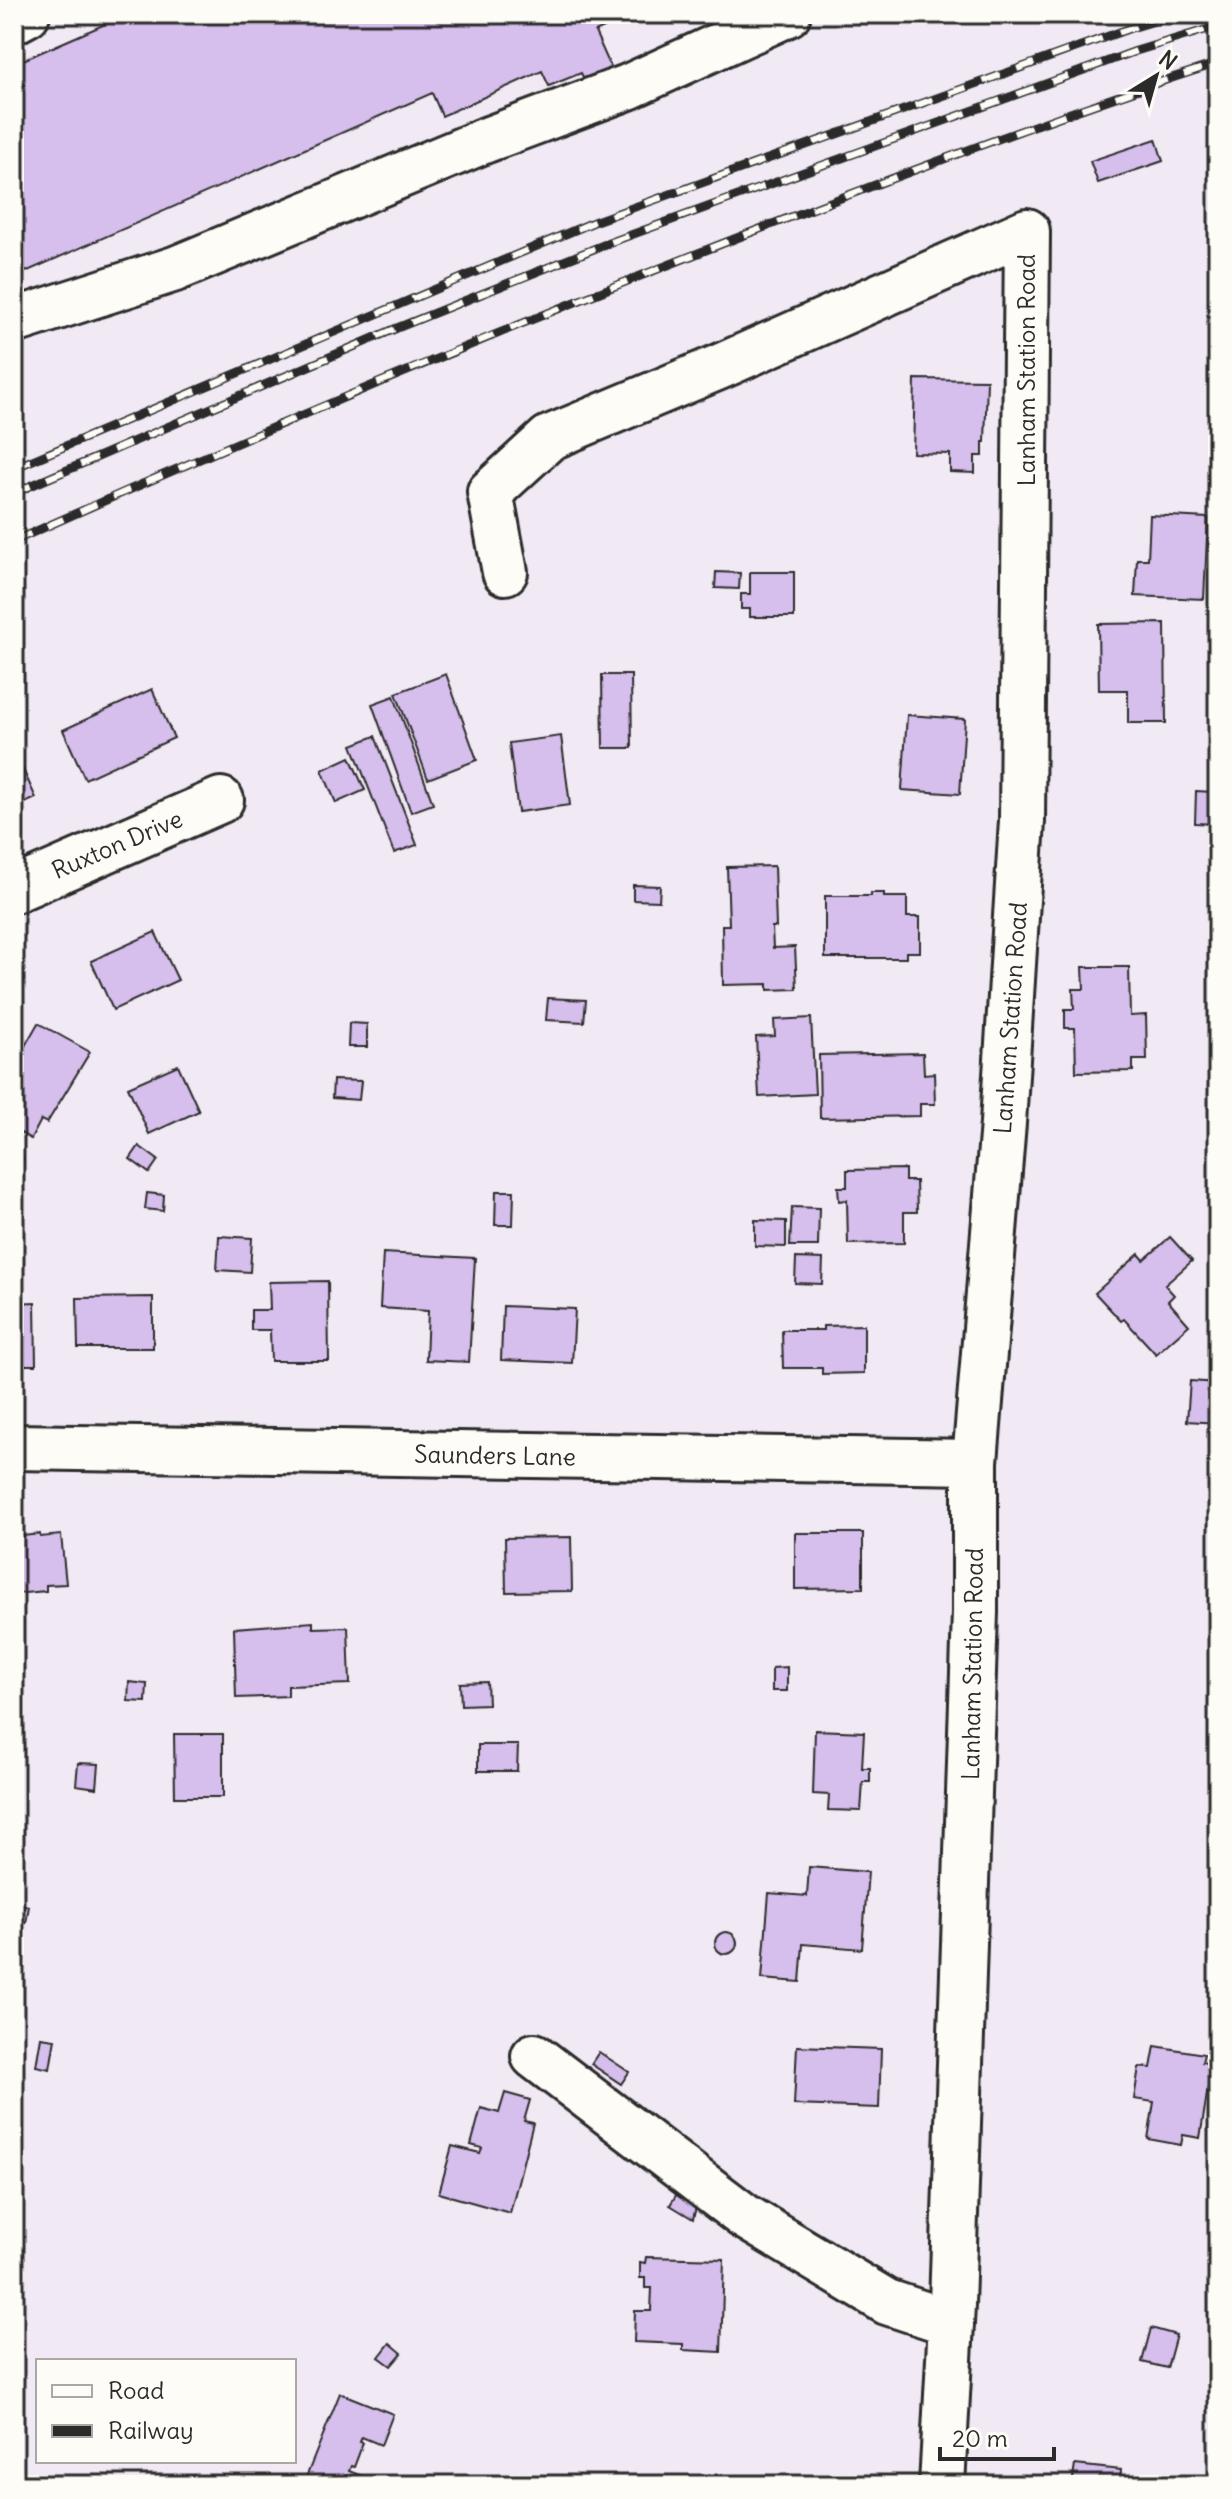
<svg xmlns="http://www.w3.org/2000/svg" width="1232" height="2499" viewBox="0 0 1232 2499" font-family="Delius,sans-serif">
<style>
.building{fill:#d6beed;stroke:#2b2b2b;stroke-width:2}
.lines{fill:none;stroke-linecap:round;stroke-linejoin:round}
.minor-casing{stroke:#2b2b2b;stroke-width:50}
.minor{stroke:#fdfcf7;stroke-width:44}
.rail-casing{stroke:#2b2b2b;stroke-width:9}
.rail{stroke:#fdfcf7;stroke-width:6;stroke-dasharray:18;stroke-linecap:butt}
.labels{text-anchor:middle;dominant-baseline:central;stroke-width:8;stroke-linejoin:round;paint-order:stroke}
.street-label{font-size:24px;fill:#2b2b2b;stroke:#fdfcf7}
</style>
<rect width="100%" height="100%" fill="#f1e9f4"/>
<filter id="ink" filterUnits="userSpaceOnUse"><feTurbulence type="fractalNoise" baseFrequency=".0125" numOctaves="2"/><feDisplacementMap in="SourceGraphic" scale="16" xChannelSelector="R" yChannelSelector="G"/><feConvolveMatrix kernelMatrix="1 2 1 2 8 2 1 2 1" color-interpolation-filters="sRGB"/></filter>
<g filter="url(#ink)">
<g class="building">
<path d="M128,14H636L595,32L617,81L591,93L581,73L549,86L542,71L442,116L432,93L14,277V64Z"/>
<path d="M1156,139L1163,161L1098,183L1090,161Z"/>
<path d="M915,379L987,380L985,442H983V456H975V473L950,472V454L913,453Z"/>
<path d="M1150,515L1208,518L1204,599L1135,596L1137,559H1148Z"/>
<path d="M716,572L740,573L739,589L715,588Z"/>
<path d="M750,572H794V617H750V609H741V594H750Z"/>
<path d="M1165,623L1166,723H1128V690H1099L1098,624Z"/>
<path d="M446,674L477,760L428,779L396,693Z"/>
<path d="M602,675H631L632,748H603Z"/>
<path d="M152,689L174,738L85,779L63,730Z"/>
<path d="M394,696L433,804L411,812L372,704Z"/>
<path d="M907,715L965,719L960,794L902,790Z"/>
<path d="M375,736L417,845L394,853L352,745Z"/>
<path d="M561,736L570,805L518,812L509,743Z"/>
<path d="M14,750L36,798L14,808Z"/>
<path d="M350,757L365,790L336,803L322,770Z"/>
<path d="M1196,791L1213,792V800H1218V824L1195,823Z"/>
<path d="M774,866L776,927H772L773,948L795,947L797,989L768,990V984L723,985L722,925H729L727,867Z"/>
<path d="M633,885L660,886L659,901L633,900Z"/>
<path d="M871,893H884V897H907V917H920V952H906V958H825V896H871Z"/>
<path d="M155,932L178,980L113,1010L91,961Z"/>
<path d="M1083,967H1129L1130,1016L1146,1015L1147,1060H1133V1071L1076,1072L1075,1028H1065V1009H1074L1073,989H1084Z"/>
<path d="M548,998L586,1000L584,1022L546,1020Z"/>
<path d="M811,1018L815,1094L759,1097L756,1037L775,1036L774,1020Z"/>
<path d="M38,1023L90,1052L47,1123L41,1120L31,1139L14,1129V1065Z"/>
<path d="M349,1023L367,1024V1047H348Z"/>
<path d="M923,1053L924,1074L934,1073L935,1104H920V1116L820,1118L819,1055Z"/>
<path d="M178,1065L199,1111L149,1134L128,1087Z"/>
<path d="M333,1080L361,1081L359,1100L332,1098Z"/>
<path d="M139,1146L158,1160L149,1173L130,1159Z"/>
<path d="M14,1155L23,1157L17,1184H14Z"/>
<path d="M905,1169V1181H916L917,1212H904V1243L848,1244L847,1200L839,1201L838,1187H847V1170Z"/>
<path d="M496,1191H514L513,1225H495Z"/>
<path d="M147,1193L164,1195L163,1211L145,1209Z"/>
<path d="M792,1207L819,1208L818,1246H790Z"/>
<path d="M755,1220L786,1221V1247L755,1246Z"/>
<path d="M219,1236L252,1238L250,1272L217,1270Z"/>
<path d="M1170,1237L1192,1261L1165,1285L1174,1295L1168,1301L1189,1325L1156,1354L1124,1319L1121,1321L1095,1293L1139,1254L1144,1260Z"/>
<path d="M383,1253L475,1258L469,1362L426,1360L428,1311L380,1308Z"/>
<path d="M796,1258L823,1259L822,1284L795,1283Z"/>
<path d="M328,1281L329,1361H271L270,1330H251V1310H270L269,1282Z"/>
<path d="M153,1297V1348H78L77,1298Z"/>
<path d="M35,1302L36,1365H14V1303Z"/>
<path d="M503,1306L575,1309L572,1363L501,1360Z"/>
<path d="M864,1325V1373L822,1374V1368H783L782,1330H823V1326Z"/>
<path d="M1190,1381L1218,1383V1423L1187,1421Z"/>
<path d="M795,1533H863V1588L795,1589Z"/>
<path d="M40,1534V1537L61,1535L66,1584L46,1585V1591L14,1594V1537Z"/>
<path d="M571,1537L572,1591L506,1592L505,1538Z"/>
<path d="M313,1622V1628L348,1627L350,1684L288,1686V1696L236,1698L234,1628Z"/>
<path d="M787,1667V1691H772V1668Z"/>
<path d="M129,1682L147,1684L146,1702L128,1701Z"/>
<path d="M487,1682L488,1704L461,1705L460,1683Z"/>
<path d="M815,1730L864,1732L862,1768H870V1782H863L861,1811L828,1810L829,1795L813,1794Z"/>
<path d="M174,1734H223V1797H175Z"/>
<path d="M478,1745H518L517,1771H478Z"/>
<path d="M78,1763L99,1764L97,1788L76,1785Z"/>
<path d="M809,1867L868,1872L862,1949L803,1944L800,1982L762,1979L769,1893L807,1896Z"/>
<path d="M14,1903L29,1906L26,1923L14,1921Z"/>
<circle cx="726" cy="1943" r="11"/>
<path d="M41,2037L55,2039L50,2069L36,2066Z"/>
<path d="M797,2046L881,2049L879,2108L794,2105Z"/>
<path d="M1155,2046L1204,2054L1202,2062L1211,2064L1209,2073L1215,2074L1212,2089L1208,2088L1200,2138L1183,2135L1181,2145L1148,2139L1154,2102L1134,2099L1139,2067L1151,2068Z"/>
<path d="M599,2052L629,2072L621,2084L591,2064Z"/>
<path d="M505,2093L530,2100L524,2121L533,2123L510,2213L439,2193L452,2146L480,2153L482,2148L471,2145L481,2108L499,2113Z"/>
<path d="M678,2192L697,2203L693,2219L670,2205Z"/>
<path d="M646,2257L724,2259L721,2352L683,2350V2344L634,2342L635,2311H651L652,2288H645V2278H640V2262L645,2263Z"/>
<path d="M1151,2328L1176,2335L1167,2368L1142,2362Z"/>
<path d="M390,2343L402,2353L391,2366L379,2357Z"/>
<path d="M340,2393L393,2414L381,2445L362,2437L360,2442L363,2443L354,2467L351,2466L349,2471L367,2478L364,2485H303Z"/>
<path d="M1075,2465L1121,2470L1120,2485H1072Z"/>
</g>
<g class="lines">
<defs>
<g id="minor">
<path d="M14,21L27,14"/>
<path d="M14,321L175,269L486,140L628,87L788,14"/>
<path d="M505,572L490,492L549,438L719,367L1027,231L1022,821L1003,1123L975,1462V1612L952,2305L942,2485"/>
<path d="M14,890L221,800"/>
<path d="M14,1447L975,1462"/>
<path d="M534,2056L744,2216L887,2302L951,2323"/>
</g>
</defs>
<use href="#minor" class="minor-casing"/>
<use href="#minor" class="minor"/>
<defs>
<g id="rail">
<path d="M14,468L596,221L1128,29L1178,14"/>
<path d="M14,493L397,328L606,244L1136,51L1218,26"/>
<path d="M14,541C268,427 524,320 783,220C927,165 1071,110 1218,63"/>
</g>
</defs>
<use href="#rail" class="rail-casing"/>
<use href="#rail" class="rail"/>
</g>
</g>
<g class="labels">
<g class="street-label">
<text transform="translate(1026 370) rotate(-90)">Lanham Station Road</text>
<text transform="translate(117 844) rotate(-23)">Ruxton Drive</text>
<text transform="translate(1010 1018) rotate(-86)">Lanham Station Road</text>
<text transform="translate(495 1455) rotate(1)">Saunders Lane</text>
<text transform="translate(972 1664) rotate(-89)">Lanham Station Road</text>
</g>
</g>
<rect width="1232" height="2499" fill="none" stroke="#fdfcf7" stroke-width="48"/>
<rect x="24" y="24" width="1184" height="2451" fill="none" stroke="#2b2b2b" stroke-width="3" filter="url(#ink)"/>
<rect x="36" y="2359" width="260" height="104" fill="#fdfcf7" stroke="#a9a8a5" stroke-width="2"/>
<rect x="52" y="2385" width="40" height="12" fill="#fdfcf7" stroke="#a9a8a5" stroke-width="2"/>
<text x="108" y="2399" font-size="24" fill="#2b2b2b">Road</text>
<rect x="52" y="2425" width="40" height="12" fill="#2b2b2b" stroke="#a9a8a5" stroke-width="2"/>
<text x="108" y="2439" font-size="24" fill="#2b2b2b">Railway</text>
<g transform="translate(1156 76) rotate(37)" stroke="#fdfcf7" stroke-width="6" paint-order="stroke">
<path d="M0-6L14 30L0 20L-14 30Z" fill="#2b2b2b"/>
<text y="-12" font-size="22" font-weight="bold" text-anchor="middle" fill="#2b2b2b">N</text>
</g>
<path d="M940 2447v12h114v-12" fill="none" stroke="#2b2b2b" stroke-width="4"/>
<text x="952" y="2447" font-size="24" fill="#2b2b2b" stroke="#fdfcf7" stroke-width="6" paint-order="stroke">20 m</text>
</svg>
